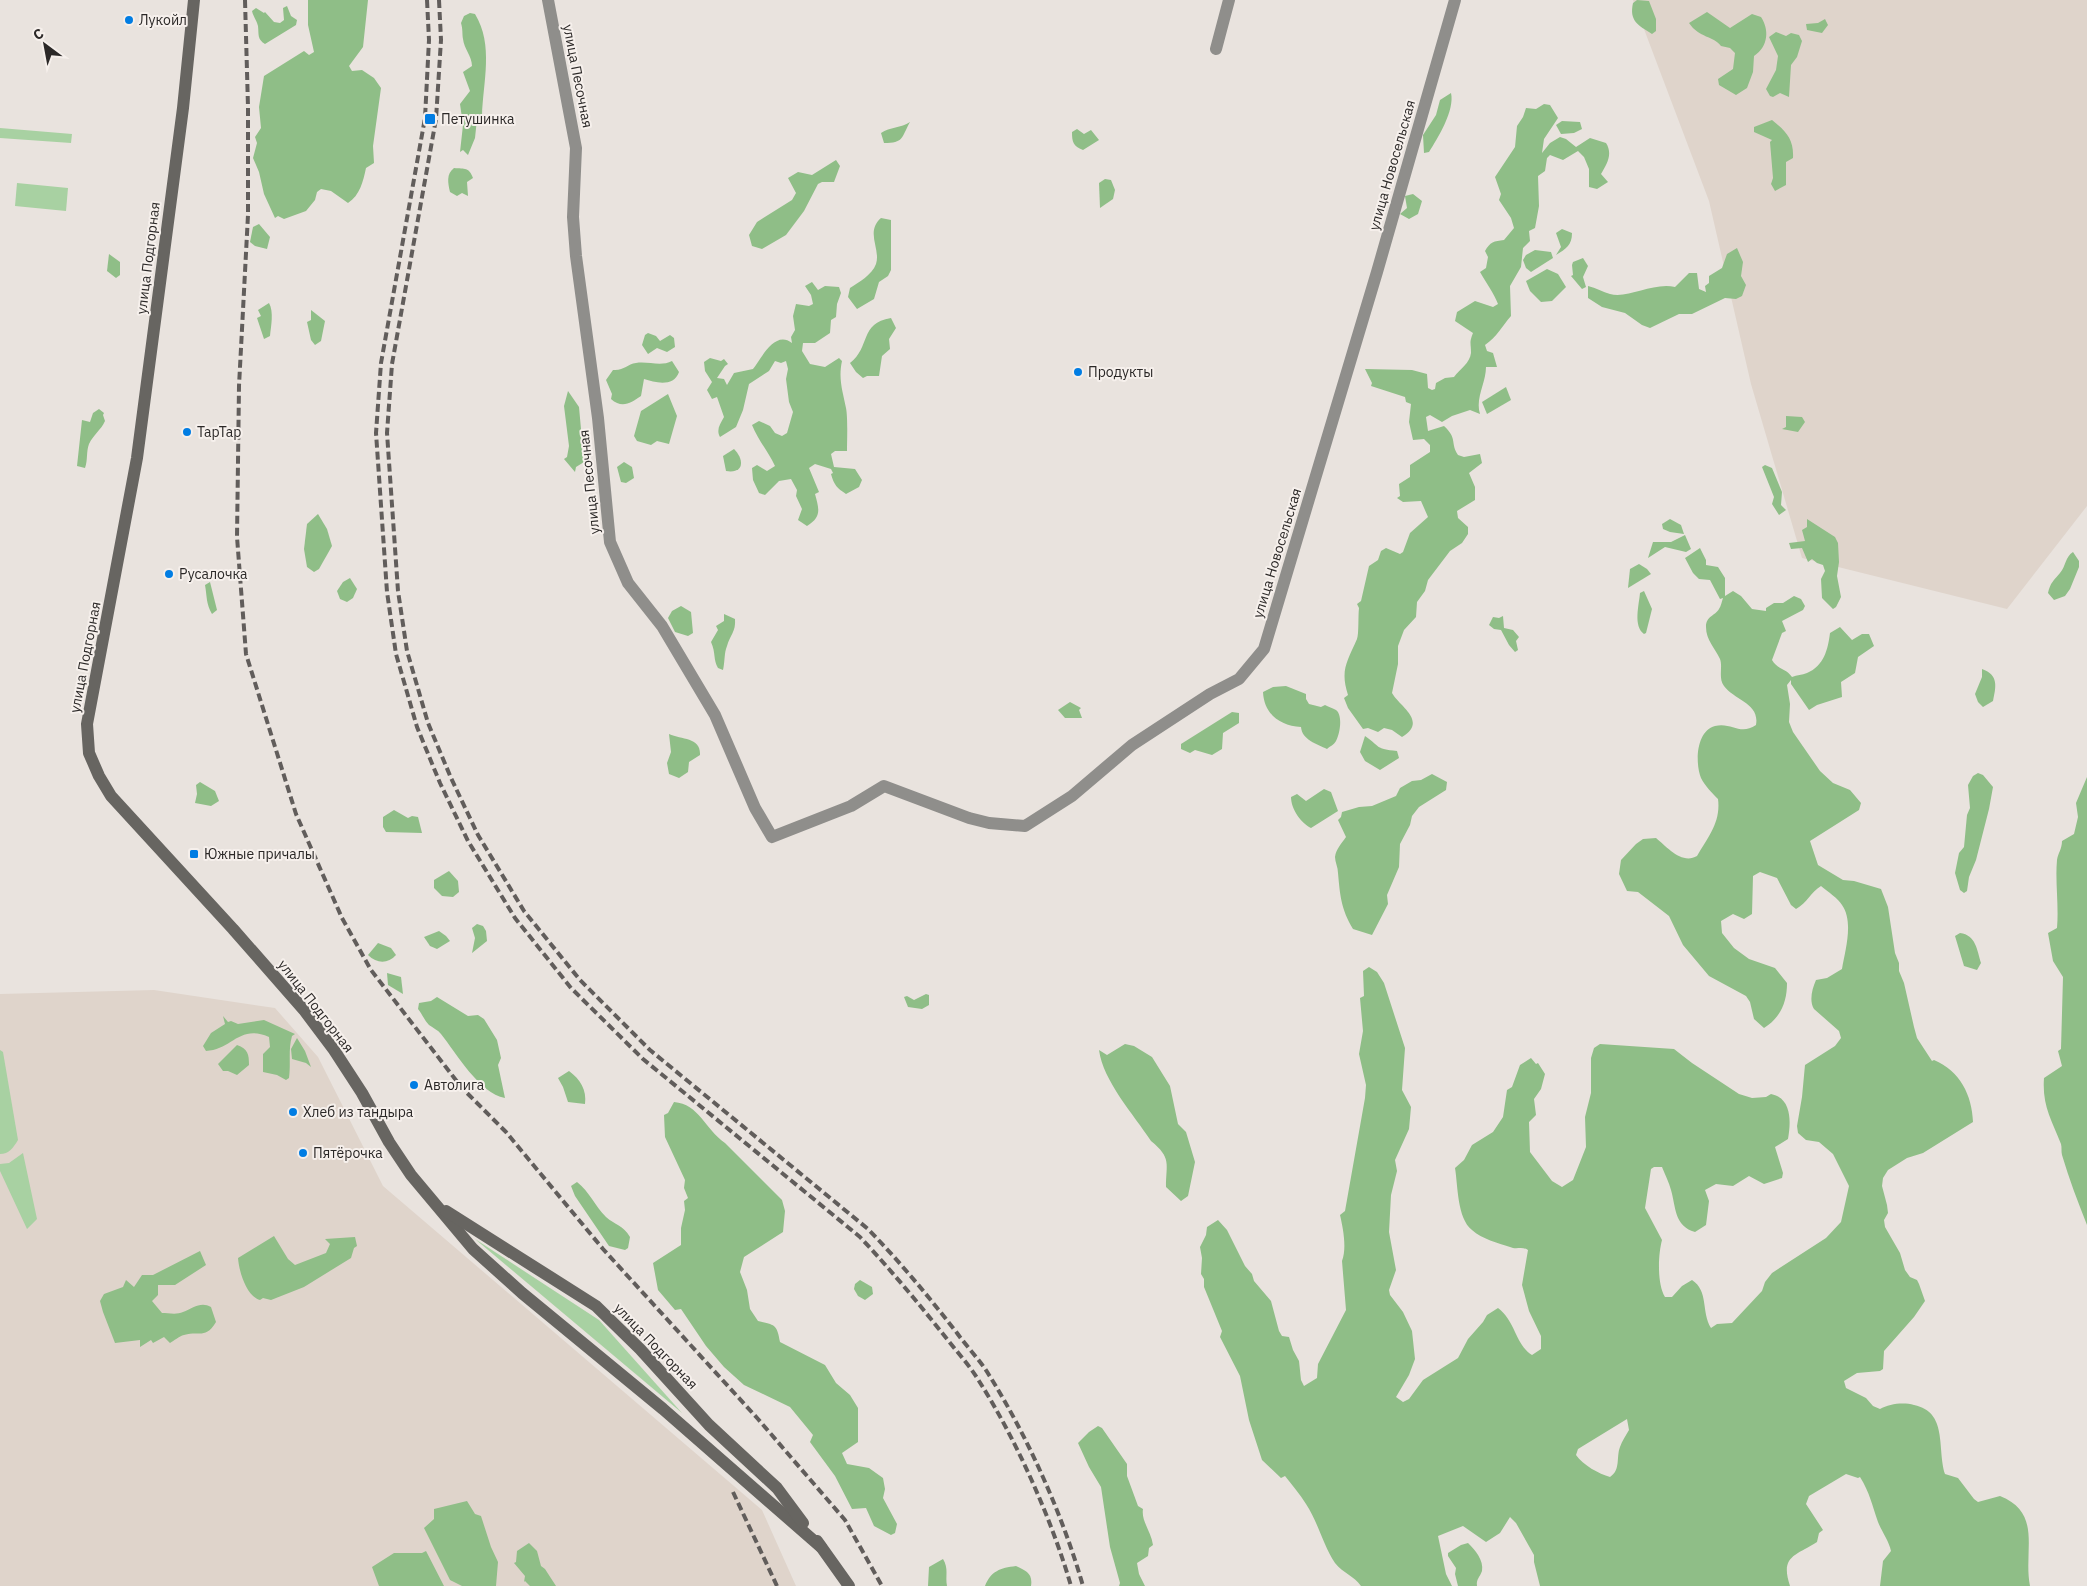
<svg xmlns="http://www.w3.org/2000/svg" width="2087" height="1586" viewBox="0 0 2087 1586" font-family="'IBM Plex Sans',sans-serif">
<style>
.built{fill:#dfd4cb}
.green{fill:#a8d1a2}
.forest{fill:#8fbe87;fill-rule:evenodd}
.lines{fill:none;stroke-linecap:round;stroke-linejoin:round}
.street{stroke:#8f8e8b;stroke-width:12}
.secondary{stroke:#676561;stroke-width:12}
.rail{stroke:#615d5b;stroke-width:4;stroke-dasharray:8 4;stroke-linecap:butt}
.poi-dot{fill:#017de3;stroke:#f6f0ec;stroke-width:2}
.labels{text-anchor:middle;dominant-baseline:central;stroke-width:4;stroke-linejoin:round;paint-order:stroke}
.poi-label{font-size:14px;fill:#2b2827;stroke:#f6f0ec;text-anchor:start}
.street-label{font-size:14px;fill:#2b2827;stroke:#f6f0ec}
</style>
<rect width="100%" height="100%" fill="#e9e3de"/>
<g class="built">
<path d="M1633,0H2087V506L2007,609L1802,558L1751,384L1709,201Z"/>
<path d="M154,990L275,1008L318,1057L383,1186L762,1510L796,1586H0V994Z"/>
</g>
<g class="green">
<path d="M0,128L72,134L71,143L0,138Z"/>
<path d="M17,183L68,188L66,211L15,206Z"/>
<path d="M0,1050L3,1052L18,1140C13,1148 9,1154 0,1154Z"/>
<path d="M23,1153L37,1219L27,1229L0,1171V1164L9,1163Z"/>
<path d="M475,1239L599,1320L682,1413Z"/>
</g>
<g class="forest">
<path d="M308,0H368L363,47L349,66L352,71L362,70L374,78L381,88L373,146L374,163L366,168C363,182 360,195 348,203L331,191L321,189L317,192L315,200L306,211L284,219L278,216L275,218L264,194L259,172L253,158L257,143L255,137L261,128L259,107L264,76L304,51L309,55L314,52L308,25Z"/>
<path d="M1637,0L1649,1L1656,19V31L1652,34C1638,25 1629,21 1633,3Z"/>
<path d="M287,6L291,16L297,20L296,25L265,44C257,39 259,35 258,26C257,21 253,16 252,11L256,8L264,13L265,12L274,22L280,23L284,20L283,8Z"/>
<path d="M1707,12L1730,28L1752,14L1761,17C1769,29 1769,46 1754,56L1753,72L1747,88L1736,95L1719,85L1718,79L1733,69L1735,53L1730,48L1721,46C1714,36 1699,38 1689,23Z"/>
<path d="M470,13L475,14C494,45 483,82 482,116L477,119L475,138L468,155L463,150L460,152L463,125L460,104L470,91L463,72L472,66C472,56 464,49 463,39C462,33 463,30 461,23L464,16Z"/>
<path d="M1825,19L1828,25L1822,33L1807,30L1806,24L1818,23Z"/>
<path d="M1776,32L1786,36L1791,33L1799,35L1802,41L1797,57L1791,65L1789,97L1780,93L1773,97L1770,96L1766,89L1776,70L1778,56L1769,37Z"/>
<path d="M1451,93C1455,110 1438,138 1429,152L1424,153L1423,135L1436,115L1440,100Z"/>
<path d="M1544,104L1550,105L1558,118L1544,139L1542,153L1550,143L1560,137L1566,139L1576,147L1590,138L1606,143C1613,154 1607,164 1601,174L1608,182L1597,189L1589,187V169L1584,157L1578,151L1563,160L1550,155L1547,158L1545,171L1538,176L1539,206L1535,228L1529,231L1530,241L1523,248L1521,267L1510,286L1511,316C1502,326 1497,337 1485,345L1487,351L1493,353L1497,367H1486C1486,383 1475,398 1480,414L1470,410L1452,416L1442,422L1430,415L1426,417L1428,431L1444,426C1458,439 1450,443 1458,455L1464,457L1480,454L1482,463L1469,473L1475,487V500L1457,511L1458,518L1468,527V534L1462,543L1450,551L1428,580L1425,591L1417,602L1416,617L1404,630L1398,646V664L1392,693C1400,707 1428,721 1402,737L1392,730L1384,728L1378,732L1368,728L1363,729L1348,708L1344,698L1348,695C1340,670 1347,662 1357,639C1359,634 1358,616 1359,608L1357,604L1361,601L1369,566L1378,560L1381,551L1386,548L1400,554L1403,552L1410,533L1428,517L1421,501L1403,502L1397,498L1400,496L1399,484L1410,477V465L1430,452V445L1424,439L1413,440L1409,422L1411,404L1406,402L1405,397L1371,386L1372,383L1365,369L1412,370L1427,374L1428,388L1432,390L1435,389L1436,383L1445,378L1454,377C1460,369 1470,363 1471,353C1471,343 1469,343 1473,333L1455,321L1457,312L1475,301L1493,307L1498,304C1494,293 1486,283 1480,272L1486,268L1488,257L1485,251C1490,242 1494,241 1504,240L1514,228L1511,218L1499,200L1501,194L1495,177L1515,147L1517,126L1523,117L1526,108L1536,109Z"/>
<path d="M1772,120C1786,131 1794,139 1793,158L1786,162V185L1775,191L1771,184L1773,178L1770,142L1772,140L1754,132V127Z"/>
<path d="M1562,121L1580,122L1582,129L1574,133L1561,134L1556,125Z"/>
<path d="M910,122C901,138 904,143 884,143L881,133C890,127 901,128 910,122Z"/>
<path d="M1077,129L1084,134L1091,130L1099,140L1083,150C1073,146 1072,142 1072,132Z"/>
<path d="M836,160L840,166L834,182H822L818,184L804,211L786,235L762,249L752,246L749,235L757,222L792,200L796,193L788,178L798,172L812,175Z"/>
<path d="M454,168C465,169 469,167 473,178L467,182L468,196L462,193L457,196L450,192C448,183 446,174 454,168Z"/>
<path d="M1105,179L1111,180L1115,190L1113,199L1100,208L1099,183Z"/>
<path d="M1413,194L1422,201L1418,214L1409,219L1400,214L1407,208L1405,196Z"/>
<path d="M881,218L891,220V270L888,276L879,282L874,299L857,309L848,297L850,288C859,282 872,275 876,264C881,249 865,232 881,218Z"/>
<path d="M259,224L270,237L267,249L255,246L250,242L253,227Z"/>
<path d="M1562,229L1572,233C1572,245 1566,249 1556,255L1561,247L1556,233Z"/>
<path d="M1737,248L1743,262L1741,276L1746,285L1742,296L1736,299L1725,298L1692,314H1679L1650,328L1642,325L1625,313L1602,307L1588,298V286C1596,288 1603,292 1610,294C1628,299 1653,282 1675,287L1689,273H1697L1699,289L1706,292L1705,286L1709,283V276L1722,268L1727,254Z"/>
<path d="M1535,250L1551,252L1553,258L1531,272L1526,268L1523,260L1526,255Z"/>
<path d="M109,254L120,262V275L116,278L107,271Z"/>
<path d="M1583,258L1588,266L1583,277L1586,287L1582,289L1571,276L1573,275L1572,265L1573,262Z"/>
<path d="M1547,269L1558,274L1566,287L1552,301L1541,302L1530,291L1526,281Z"/>
<path d="M812,282L818,290L825,286L839,287L841,293L837,304L836,317L831,320L830,333L815,343H803L802,351L810,364L825,367L839,358L842,361C838,379 843,392 846,408C848,418 847,440 847,451H835L831,454L834,467L855,469L862,480L859,487L846,494C837,488 834,485 831,474L833,473L831,469L815,464L809,468L819,492L815,494C819,509 822,517 807,526L798,520L802,509L796,496L797,490L791,479L779,481L765,495L759,493L753,480L752,468L757,465L767,471L775,466C768,451 758,440 752,425L759,421L770,426L775,433L782,436L787,433L793,412L789,402L786,379L788,369L786,361L781,363L775,361L769,371L749,384L743,410L736,427L720,437C716,430 720,424 724,417L717,397L712,399L707,390L712,382L705,371L704,362L710,358L721,361L724,359L728,364L725,366L717,378L724,379L727,385L734,373L753,369C762,357 775,330 792,343L791,337L795,330L793,316L796,304L809,306L813,304L811,295L805,286Z"/>
<path d="M269,303C274,312 271,326 270,336L264,339L257,318L261,316L258,310Z"/>
<path d="M311,310L325,321L321,341L315,345L311,340L307,322L311,320Z"/>
<path d="M891,318L896,328L889,339L890,349L882,356L879,376H867L863,378L856,372L850,363C871,347 859,323 891,318Z"/>
<path d="M648,333L656,336L660,341L670,335L674,338L675,347L667,352L657,348L648,354L642,345L645,335Z"/>
<path d="M672,361L679,372C674,387 656,383 644,379L641,396C631,403 622,409 611,399L612,394L606,380L613,370C624,371 627,364 636,363C648,361 661,367 672,361Z"/>
<path d="M1506,387L1511,400L1487,414L1482,402Z"/>
<path d="M568,391L579,407L584,462L576,467L575,472L564,459L567,457L569,446L564,406Z"/>
<path d="M668,394L677,416L669,444L657,441L651,445L637,441L634,436L641,411Z"/>
<path d="M99,409L104,413L103,415L105,421C101,430 93,435 89,444C86,452 88,460 85,468L77,466L82,420L90,422L93,413Z"/>
<path d="M1786,416L1802,417L1805,422L1798,432L1782,429L1786,427Z"/>
<path d="M734,449C744,459 745,474 726,471L723,456Z"/>
<path d="M624,462L632,467L634,478L626,483L621,482L617,467Z"/>
<path d="M1765,465L1772,468L1782,492L1781,505L1786,510L1779,515L1772,504L1774,497L1762,467Z"/>
<path d="M318,514L327,529L332,546L319,569L314,572L307,567L304,549L307,524Z"/>
<path d="M1670,519L1681,525L1684,534L1670,532L1663,529L1662,524Z"/>
<path d="M1807,519L1835,537L1838,543L1839,562L1837,576L1841,597L1836,607L1833,609L1822,598L1821,579L1825,571L1823,565L1817,563L1812,559L1808,562L1802,548L1791,549L1789,543L1805,541L1802,530L1807,527Z"/>
<path d="M1685,535L1691,549L1686,552L1665,547L1648,558L1653,542H1671Z"/>
<path d="M1700,548L1706,560V565L1718,567L1725,578V596L1733,591L1741,596L1752,609L1766,611V608L1774,603H1783L1794,596L1801,599L1805,606L1803,610L1782,621L1786,631L1782,633L1772,660C1778,670 1786,668 1792,677C1797,675 1802,675 1807,673C1824,666 1828,649 1830,633L1840,627L1852,640L1862,634H1869L1874,646L1858,657L1855,673L1841,682L1842,697L1817,705L1809,710L1791,684V680L1787,685L1790,704L1789,722L1793,732L1820,771L1833,783L1850,790L1861,803L1859,810L1810,841L1818,865L1843,880L1854,881L1881,889L1888,907L1895,953L1899,963V971L1904,983L1914,1027L1917,1038L1932,1061L1934,1060C1960,1071 1972,1095 1973,1122L1923,1153L1907,1158L1888,1170L1883,1178L1882,1186L1887,1205L1888,1213L1884,1220L1885,1227L1900,1253L1905,1270L1910,1277L1917,1280L1919,1284L1925,1301L1914,1317L1884,1351L1883,1369L1880,1371L1857,1373L1844,1381L1846,1388L1866,1398L1873,1406L1880,1409C1889,1404 1903,1402 1914,1405C1948,1412 1937,1448 1945,1474L1958,1478L1974,1499L1978,1502L2000,1496C2043,1513 2023,1551 2030,1586H1880L1883,1561L1891,1551C1889,1541 1882,1532 1878,1522C1872,1505 1870,1493 1860,1477L1858,1478L1846,1474L1809,1496L1806,1504L1823,1530L1819,1533L1817,1542C1795,1556 1780,1556 1790,1586H1540L1534,1562V1555L1516,1523L1510,1517L1500,1533L1486,1542L1463,1526L1438,1536L1446,1574L1452,1586H1361C1354,1576 1343,1573 1335,1563C1323,1545 1318,1522 1306,1504C1300,1494 1292,1485 1285,1476L1281,1478L1262,1460L1249,1420L1240,1376L1220,1337L1222,1331L1204,1287V1279L1201,1274L1202,1258L1200,1247L1206,1235L1207,1227L1218,1220L1227,1230L1245,1266L1252,1274L1254,1281L1271,1301L1279,1331L1282,1336L1289,1337L1293,1350L1299,1361L1301,1380L1304,1386L1317,1378L1318,1364L1346,1310L1342,1261C1347,1248 1343,1228 1340,1215L1345,1211L1365,1098L1366,1085L1359,1054L1363,1031L1360,998L1364,996L1363,971L1369,967L1377,972L1384,983L1405,1048L1402,1090L1411,1107L1409,1129L1395,1160L1397,1171L1391,1195L1389,1232L1396,1270L1389,1290L1390,1295L1403,1312L1412,1331L1415,1359L1409,1375L1396,1397L1403,1402L1409,1399L1423,1380L1458,1358L1468,1339L1483,1322L1487,1315L1498,1308C1516,1322 1515,1344 1532,1355L1541,1349V1336L1529,1311L1522,1285L1528,1250C1522,1246 1516,1250 1510,1247C1498,1243 1482,1239 1472,1230C1457,1218 1458,1186 1455,1168L1464,1160L1472,1145L1493,1132L1503,1117L1507,1090L1512,1087L1520,1065L1531,1058L1536,1064L1538,1063L1545,1074L1541,1089L1534,1099L1536,1115L1529,1122L1530,1152L1552,1181L1562,1187L1573,1180L1586,1147L1585,1117L1591,1093V1058L1594,1048L1600,1044L1674,1049L1692,1063L1739,1094L1752,1098L1766,1097L1771,1094C1792,1098 1791,1122 1788,1139L1775,1147L1783,1173L1782,1178L1764,1184L1749,1176L1733,1186L1716,1184L1705,1190L1709,1201L1706,1225L1695,1232C1674,1226 1676,1207 1671,1190C1669,1182 1665,1175 1662,1167H1654L1651,1169L1645,1208L1662,1240C1658,1255 1657,1284 1665,1297H1672L1682,1286L1692,1280C1709,1291 1701,1312 1711,1328L1717,1324L1732,1323L1762,1291L1765,1282L1772,1273L1826,1238L1841,1222L1849,1186L1833,1154L1819,1142L1806,1140L1798,1133L1797,1126L1802,1097L1805,1065L1835,1046L1841,1038L1839,1031L1814,1009C1809,1001 1812,989 1816,980L1827,978L1842,969C1845,951 1854,922 1842,905C1838,898 1828,892 1821,886C1811,892 1807,903 1796,909L1791,905L1777,878L1760,872L1753,876L1752,914L1744,919L1733,914L1721,921L1722,933L1734,948L1749,959L1775,968L1787,983C1787,1003 1780,1018 1764,1028L1754,1019L1750,1002L1746,996L1709,976L1683,945L1669,916L1638,892L1627,891L1619,874L1621,860L1636,844L1643,839L1656,838C1667,847 1682,865 1697,856C1708,837 1721,822 1718,799C1712,793 1705,786 1701,778C1695,763 1696,731 1715,726C1732,722 1740,736 1756,725C1760,703 1734,700 1724,686C1718,678 1723,667 1720,659C1715,648 1706,640 1706,627C1706,616 1715,616 1719,609C1721,606 1722,601 1723,598L1720,599L1710,580L1699,579L1693,573L1685,558ZM1627,1419L1629,1430C1626,1435 1622,1441 1620,1447C1616,1457 1621,1470 1610,1477C1599,1474 1583,1465 1576,1455L1578,1449Z"/>
<path d="M2073,552L2079,561V567L2070,589L2065,596L2054,600L2048,593C2050,583 2054,580 2060,573C2066,566 2065,557 2073,552Z"/>
<path d="M1639,564L1647,569L1651,574L1628,588L1630,569Z"/>
<path d="M350,578L357,589L353,598L347,602L340,599L337,591L343,582Z"/>
<path d="M210,582L217,610L212,614C206,604 207,596 205,585Z"/>
<path d="M1644,591L1652,609L1646,633L1644,634C1633,626 1639,605 1640,593Z"/>
<path d="M681,606L691,612L693,633L688,636L675,632L668,618L672,611Z"/>
<path d="M724,614L735,619C736,632 730,635 727,646C724,653 725,662 723,670L718,668C713,660 716,653 711,642L718,630L716,626L724,621Z"/>
<path d="M1503,616L1504,628L1513,630L1519,637L1516,641L1518,650L1515,652L1509,645L1501,630L1494,629L1489,625L1493,617L1499,618Z"/>
<path d="M1982,669C1999,675 1996,687 1993,701L1983,707L1978,702L1975,694L1982,677Z"/>
<path d="M1286,686L1306,694V699L1309,704L1321,707L1325,705C1328,707 1333,708 1336,710C1343,715 1340,734 1336,741C1334,745 1330,746 1327,749C1317,744 1302,740 1301,727C1280,726 1264,714 1263,692L1273,687Z"/>
<path d="M1070,702L1081,708L1079,710L1082,718H1065L1058,710Z"/>
<path d="M1232,712L1239,713V723L1223,733L1222,749L1212,755L1195,750L1190,753L1181,749V744Z"/>
<path d="M669,734C682,740 701,737 700,755L689,762L688,772L679,778L669,774L667,763L671,752Z"/>
<path d="M1365,736C1381,747 1375,749 1397,751L1399,758L1380,770L1365,761L1360,752Z"/>
<path d="M1978,773L1983,775L1993,787L1989,809L1976,860L1969,877L1967,891L1964,893L1960,890L1955,873L1959,853L1964,847L1967,815L1970,808L1968,785L1973,776Z"/>
<path d="M1432,774L1447,782L1446,790L1419,807L1412,816L1410,825L1400,844L1399,867L1387,895L1388,904L1372,935L1353,929C1341,909 1340,895 1338,873C1338,867 1335,862 1335,857C1336,849 1342,843 1346,837L1338,820L1341,817L1342,812L1359,807L1372,806L1396,796L1400,788L1412,781L1421,780Z"/>
<path d="M2087,777V1225C2078,1202 2069,1179 2062,1155C2061,1151 2062,1148 2061,1144C2051,1119 2042,1105 2044,1078L2062,1066L2058,1051L2061,1049L2063,977L2053,961L2048,933L2057,928C2059,905 2055,882 2057,860C2058,853 2062,849 2062,841L2074,834L2078,817L2076,803Z"/>
<path d="M200,782L215,791L219,801L211,806L195,803L197,794L196,785Z"/>
<path d="M1324,789L1331,792L1338,811L1311,828C1301,823 1291,809 1291,797L1297,794L1306,801Z"/>
<path d="M394,810L408,818L412,816L418,817L422,833L386,832L383,827V817Z"/>
<path d="M449,871L458,881L459,892L453,897L442,896L434,888V880Z"/>
<path d="M477,924L483,926L486,931L487,941L472,953L475,938L472,928Z"/>
<path d="M439,931L446,936L450,941L437,949L430,946L424,937Z"/>
<path d="M1960,933C1976,935 1977,950 1981,963L1977,970L1964,966L1955,936Z"/>
<path d="M378,943L391,948L396,955C388,964 377,964 368,955Z"/>
<path d="M387,973L401,977L403,994L388,985Z"/>
<path d="M926,994L929,995V1005L922,1009L908,1007L904,997L907,996L914,1000Z"/>
<path d="M437,997L468,1016L478,1015L484,1019L497,1040L501,1058L498,1065L505,1098C479,1093 457,1054 441,1034C438,1030 433,1028 429,1025C425,1021 422,1014 418,1009L419,1003L431,1001Z"/>
<path d="M223,1016L228,1022L231,1021L238,1024L264,1020L295,1034L292,1036C288,1050 291,1063 289,1078L286,1080L277,1075L263,1072V1054L270,1047L269,1037C239,1024 232,1050 206,1051L203,1046L211,1033L225,1024Z"/>
<path d="M297,1038L305,1051L311,1067L306,1063L292,1059L291,1049Z"/>
<path d="M1125,1044L1134,1046L1152,1057L1170,1086L1178,1124L1186,1132L1195,1162L1188,1196L1181,1201L1166,1187C1166,1164 1172,1158 1151,1141C1134,1115 1103,1081 1099,1050L1107,1055Z"/>
<path d="M237,1045C248,1049 249,1054 249,1065L237,1075L228,1071H223L218,1064Z"/>
<path d="M569,1071C580,1079 587,1090 585,1104L568,1102L563,1087L558,1078Z"/>
<path d="M674,1102C699,1104 705,1129 725,1143L782,1200L785,1211L783,1232L744,1257L740,1272L747,1290L750,1309L758,1321C775,1325 777,1324 780,1342L825,1365L836,1383L850,1395L858,1408V1442L842,1453L847,1464L869,1468L883,1478L885,1489L883,1498L897,1524L895,1533L891,1535L874,1526L866,1508L852,1509L835,1476L810,1442L813,1435L790,1407L744,1385L724,1367L706,1346L681,1309L675,1310L658,1290L653,1263L681,1245V1228L685,1210L684,1201L688,1198L684,1188L685,1180L665,1137L664,1115L668,1113Z"/>
<path d="M577,1182C589,1191 595,1206 606,1217C615,1225 623,1225 630,1237L628,1248L625,1250L609,1246L575,1196L571,1186Z"/>
<path d="M274,1236L288,1259L295,1265L326,1253L330,1244L325,1239L355,1237L357,1246L354,1248L351,1258L304,1287L271,1300L263,1298L260,1300C246,1296 239,1271 238,1258Z"/>
<path d="M200,1251L206,1265L175,1285H158V1295L152,1301L162,1313C168,1313 177,1315 183,1312C193,1308 201,1301 211,1307L216,1322C205,1340 200,1330 184,1335C179,1336 174,1341 170,1343L164,1337L153,1343L151,1340L140,1347V1340L115,1343L103,1312L100,1301L104,1294L123,1287L126,1280L134,1287L142,1275H153Z"/>
<path d="M860,1280L872,1287L873,1294L865,1300L858,1296L854,1289L855,1284Z"/>
<path d="M1098,1426L1102,1428L1127,1464V1476L1138,1506L1143,1509C1141,1521 1151,1531 1153,1545L1149,1548L1148,1556L1137,1563L1139,1574L1145,1586H1119L1120,1583L1110,1547L1101,1487L1089,1467L1078,1443L1089,1432Z"/>
<path d="M467,1501L475,1514L481,1516L491,1547L498,1562L496,1586H462L450,1580L424,1528L434,1519V1509Z"/>
<path d="M529,1543L537,1551L541,1566L545,1569L556,1586H530L525,1581L524,1582L525,1576L514,1563L516,1562L517,1551Z"/>
<path d="M1468,1543C1475,1550 1484,1560 1482,1571C1480,1577 1476,1579 1477,1586H1458L1455,1574L1456,1568L1448,1556V1553L1461,1545Z"/>
<path d="M426,1551L444,1586H379L372,1567L394,1553H422Z"/>
<path d="M943,1559C949,1569 945,1576 947,1586H928L929,1567Z"/>
<path d="M1016,1566C1026,1571 1033,1573 1031,1586H985C991,1571 1000,1568 1016,1566Z"/>
</g>
<g class="lines">
<g class="street">
<path d="M548,0L576,148L573,217L576,256L598,418L610,542L628,583L662,626L715,715L755,808L772,837L851,806L884,786L969,818L989,823L1025,826L1072,796L1132,745L1210,694L1239,679L1264,649L1377,272L1455,0"/>
<path d="M1216,49L1229,0"/>
</g>
<g class="secondary">
<path d="M194,0L183,108L137,458L87,724L89,753L99,776L111,796L233,929L304,1010L334,1050L362,1093L389,1142L411,1175L473,1249L522,1293L663,1409L821,1547"/>
<path d="M446,1211L596,1306L640,1349L709,1425L777,1488L803,1523"/>
<path d="M817,1541L849,1586"/>
</g>
<g class="rail">
<path d="M245,0L248,107V215L239,386L237,537L246,654L296,814L342,918L371,970L462,1088L506,1132L603,1249L758,1419L845,1520L882,1586"/>
<path d="M427,0L429,40L425,118L381,363L376,433L387,592L396,654L417,727L440,783L468,841L515,918L571,988L643,1059L860,1237C891,1270 919,1304 947,1339C958,1353 970,1366 979,1381C1016,1439 1052,1520 1071,1586"/>
<path d="M439,0L441,40L436,119L392,364L387,433L398,591L407,651L428,723L451,778L478,835L524,911L580,980L650,1050L868,1229C900,1262 929,1297 957,1333C967,1347 980,1360 989,1375C1028,1437 1063,1516 1083,1586"/>
<path d="M733,1492L777,1586"/>
</g>
</g>
<g class="poi-dot">
<circle cx="129" cy="20" r="5"/>
<rect x="424" y="113" width="12" height="12" rx="2.5"/>
<circle cx="1078" cy="372" r="5"/>
<circle cx="187" cy="432" r="5"/>
<circle cx="169" cy="574" r="5"/>
<rect x="189" y="849" width="10" height="10" rx="2.5"/>
<circle cx="414" cy="1085" r="5"/>
<circle cx="293" cy="1112" r="5"/>
<circle cx="303" cy="1153" r="5"/>
</g>
<g class="labels">
<g class="poi-label">
<text x="139" y="20">Лукойл</text>
<text x="441" y="119">Петушинка</text>
<text x="1088" y="372">Продукты</text>
<text x="197" y="432">ТарТар</text>
<text x="179" y="574">Русалочка</text>
<text x="204" y="854">Южные причалы</text>
<text x="424" y="1085">Автолига</text>
<text x="303" y="1112">Хлеб из тандыра</text>
<text x="313" y="1153">Пятёрочка</text>
</g>
<g class="street-label">
<text transform="translate(578 76) rotate(79)">улица Песочная</text>
<text transform="translate(1392 165) rotate(-74)">улица Новосельская</text>
<text transform="translate(148 258) rotate(-83)">улица Подгорная</text>
<text transform="translate(589 482) rotate(-96)">улица Песочная</text>
<text transform="translate(1277 553) rotate(-73)">улица Новосельская</text>
<text transform="translate(85 657) rotate(-79)">улица Подгорная</text>
<text transform="translate(316 1006) rotate(52)">улица Подгорная</text>
<text transform="translate(656 1346) rotate(46)">улица Подгорная</text>
</g>
</g>
<g transform="translate(45 45) rotate(328)" stroke="#f6f0ec" stroke-width="4" paint-order="stroke">
<path d="M0-4L9 19L0 12L-9 19Z" fill="#2b2827"/>
<text y="-8" font-size="14" font-weight="bold" text-anchor="middle" fill="#2b2827">С</text>
</g>
</svg>
